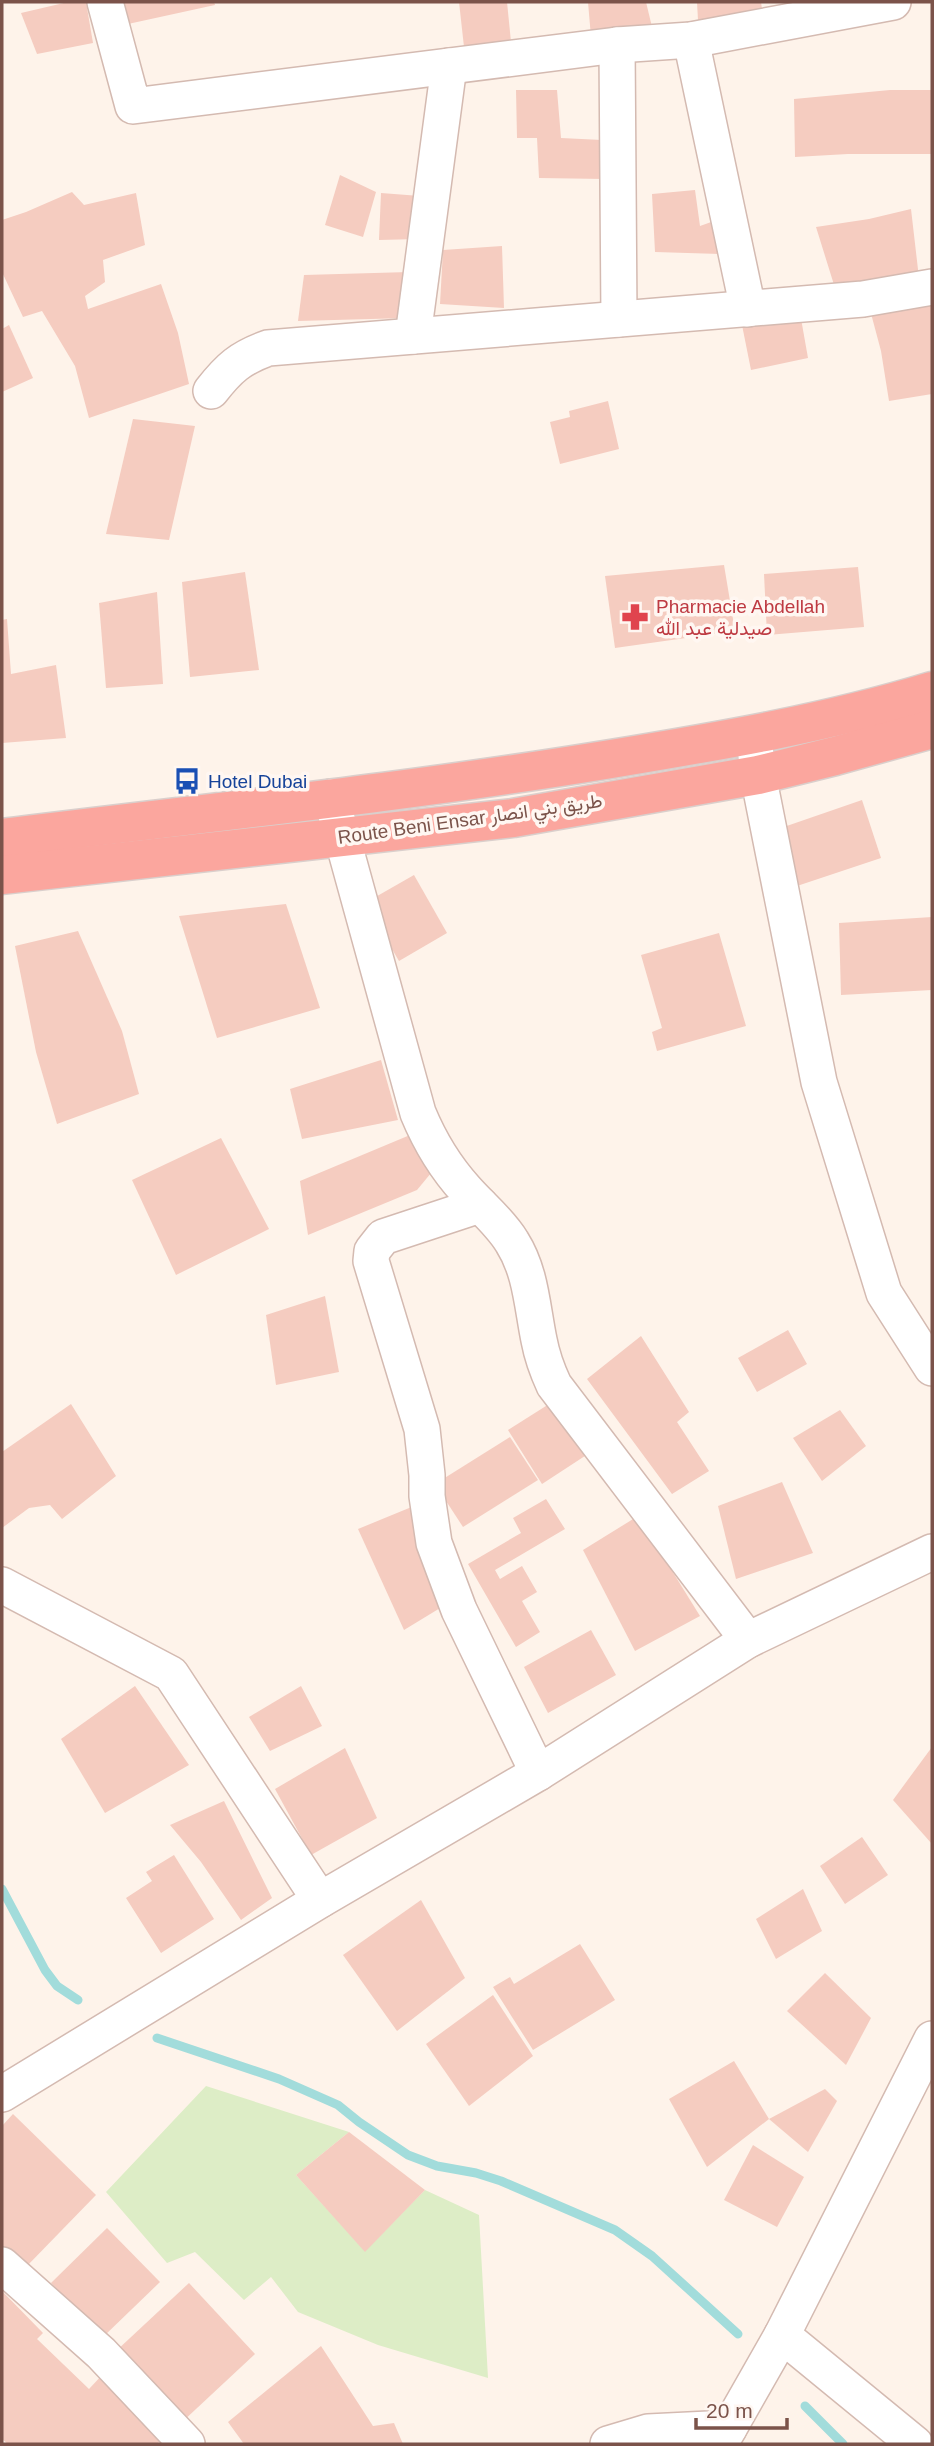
<svg xmlns="http://www.w3.org/2000/svg" width="934" height="2446" viewBox="0 0 934 2446" font-family="Helvetica,Vazirmatn,sans-serif">
<style>
.green{fill:#ddedc6}
.lines{fill:none;stroke-linecap:round;stroke-linejoin:round}
.stream{stroke:#a2dcdb;stroke-width:9}
.building{fill:#f5ccc0}
.minor-casing{stroke:#d4bab1;stroke-width:38}
.highway-casing{stroke:#dacfcc;stroke-width:41}
.minor{stroke:#fff;stroke-width:35}
.highway{stroke:#fba69e;stroke-width:38}
.labels{text-anchor:middle;dominant-baseline:central;stroke-width:7;stroke-linejoin:round;paint-order:stroke}
.health-label{font-size:19px;fill:#be3a42;stroke:#fff7f2;text-anchor:start}
.transit-label{font-size:19px;fill:#164399;stroke:#fff7f2;text-anchor:start}
.street-label{font-size:19px;fill:#7b534a;stroke:#fff7f2}
</style>
<rect width="100%" height="100%" fill="#fef3ea"/>
<path class="green" d="M206,2086L349,2132L296,2175L365,2251L425,2190L479,2215L488,2378L378,2345L298,2312L271,2277L244,2300L195,2252L167,2263L106,2192Z"/>
<g class="lines">
<g class="stream">
<path d="M2,1889L45,1970L57,1986L78,2000"/>
<path d="M157,2038L279,2079L338,2105L359,2122L408,2155L437,2166L476,2173L501,2181L615,2230L652,2256L738,2334"/>
<path d="M805,2406L843,2444"/>
</g>
</g>
<g class="building">
<path d="M68,2H86L93,43L37,54L21,13Z"/>
<path d="M123,2H214L215,5L128,24Z"/>
<path d="M459,2H507L511,42L464,47Z"/>
<path d="M588,2H646L652,27L591,37Z"/>
<path d="M697,2H761L762,9L698,20Z"/>
<path d="M516,90H557L561,138L602,140L605,179L539,178L537,138H517Z"/>
<path d="M890,90H932V154H848L795,157L794,99Z"/>
<path d="M340,175L376,192L363,237L325,225Z"/>
<path d="M695,190L700,226L714,221L720,254L655,252L652,194Z"/>
<path d="M72,192L84,205L136,193L145,245L103,260L105,282L85,296L88,309L161,284L178,333L189,384L89,418L75,366L42,311L23,317L2,272V220L26,212Z"/>
<path d="M381,193L420,196L419,239L379,240Z"/>
<path d="M911,209L919,278L835,288L816,227L869,219Z"/>
<path d="M502,246L504,308L440,304L443,250Z"/>
<path d="M409,272L407,318L298,321L304,275Z"/>
<path d="M932,293V394L889,401L881,351L869,306Z"/>
<path d="M800,313L808,358L751,370L742,325Z"/>
<path d="M9,325L33,378L2,392V329Z"/>
<path d="M608,401L619,449L560,464L550,422L570,417L569,411Z"/>
<path d="M133,419L195,426L169,540L106,534Z"/>
<path d="M724,565L735,631L615,648L605,576Z"/>
<path d="M858,567L864,627L767,635L764,574Z"/>
<path d="M245,572L259,670L190,677L182,582Z"/>
<path d="M157,592L163,684L106,688L99,603Z"/>
<path d="M7,619L11,674L56,665L66,738L2,743V620Z"/>
<path d="M862,800L881,858L797,886L778,829Z"/>
<path d="M414,875L447,933L399,961L365,903Z"/>
<path d="M286,904L320,1008L217,1038L179,916Z"/>
<path d="M932,917V990L841,995L839,923Z"/>
<path d="M78,931L122,1031L139,1094L57,1124L36,1052L15,946Z"/>
<path d="M719,933L746,1026L657,1051L652,1032L662,1028L641,955Z"/>
<path d="M381,1060L398,1120L302,1139L290,1089Z"/>
<path d="M422,1130L436,1167L417,1190L308,1235L300,1181Z"/>
<path d="M221,1138L269,1229L176,1275L132,1180Z"/>
<path d="M325,1296L339,1372L276,1385L266,1315Z"/>
<path d="M788,1330L807,1364L757,1392L738,1358Z"/>
<path d="M641,1336L689,1412L677,1422L709,1471L672,1494L587,1379Z"/>
<path d="M557,1399L591,1452L542,1484L508,1430Z"/>
<path d="M71,1404L116,1476L62,1519L50,1505L29,1508L2,1528V1452Z"/>
<path d="M840,1410L866,1446L822,1481L793,1438Z"/>
<path d="M510,1437L538,1480L463,1527L435,1484Z"/>
<path d="M782,1482L813,1553L736,1579L718,1506Z"/>
<path d="M546,1499L565,1529L495,1570L500,1579L522,1566L537,1592L522,1601L540,1632L516,1647L468,1564L521,1533L513,1518Z"/>
<path d="M414,1506L450,1602L404,1630L358,1529Z"/>
<path d="M638,1516L700,1616L635,1651L583,1550Z"/>
<path d="M591,1630L616,1675L548,1713L524,1667Z"/>
<path d="M135,1686L189,1765L105,1813L61,1739Z"/>
<path d="M301,1686L322,1726L270,1751L249,1717Z"/>
<path d="M932,1747V1844L893,1800Z"/>
<path d="M345,1748L377,1818L311,1855L275,1789Z"/>
<path d="M224,1801L272,1898L241,1920L201,1862L170,1825Z"/>
<path d="M862,1837L888,1875L845,1904L820,1866Z"/>
<path d="M174,1855L214,1919L161,1953L126,1898L152,1881L146,1872Z"/>
<path d="M803,1889L822,1931L776,1959L756,1919Z"/>
<path d="M421,1900L465,1978L397,2031L343,1955Z"/>
<path d="M580,1944L615,2000L533,2050L493,1987L510,1977L514,1984Z"/>
<path d="M825,1973L871,2018L846,2065L787,2011Z"/>
<path d="M493,1995L533,2056L469,2106L426,2044Z"/>
<path d="M734,2061L769,2119L707,2167L669,2099Z"/>
<path d="M825,2089L837,2101L808,2152L769,2119Z"/>
<path d="M13,2114L96,2195L25,2268L2,2246V2126Z"/>
<path d="M349,2132L425,2190L365,2252L296,2175Z"/>
<path d="M753,2145L804,2177L777,2227L724,2200Z"/>
<path d="M107,2228L160,2282L103,2337L51,2283Z"/>
<path d="M189,2283L255,2354L181,2423L115,2352Z"/>
<path d="M2,2291L43,2333L37,2339L89,2389L104,2373L167,2434L157,2444H8L2,2439Z"/>
<path d="M321,2346L373,2426L394,2423L403,2444H244L228,2422Z"/>
</g>
<g class="lines">
<defs>
<g id="minor">
<path d="M105,2L133,106L617,45L691,40L893,2"/>
<path d="M691,40L748,309"/>
<path d="M617,45L619,319"/>
<path d="M413,336L449,66"/>
<path d="M211,391C229,368 240,358 268,348L863,299L932,287"/>
<path d="M754,736L758,775L819,1082L884,1293L932,1368"/>
<path d="M331,797L418,1113C430,1142 445,1167 466,1190C481,1207 500,1222 512,1242C531,1272 532,1306 539,1340C542,1356 547,1370 554,1385L748,1640"/>
<path d="M480,1205L383,1237L372,1251L371,1261L422,1429L427,1475V1496L434,1543L459,1610L538,1773"/>
<path d="M2,1585L171,1674L320,1900"/>
<path d="M2,2094L320,1900L538,1773L748,1640L932,1552"/>
<path d="M2,2265L101,2353L187,2444"/>
<path d="M782,2335L915,2444"/>
<path d="M608,2444L648,2432L729,2428"/>
<path d="M720,2444L782,2335L932,2039"/>
</g>
<g id="highway">
<path d="M2,838C205,813 409,792 611,759C720,741 827,723 932,691"/>
<path d="M2,875L513,818L758,775L835,756L932,729"/>
</g>
</defs>
<use href="#minor" class="minor-casing"/>
<use href="#highway" class="highway-casing"/>
<use href="#minor" class="minor"/>
<use href="#highway" class="highway"/>
</g>
<defs>
<symbol id="pharmacy-bare" viewBox="-9 -9 18 18"><path d="M-2-6h4v4h4v4h-4v4h-4v-4h-4v-4h4Z" fill="#e0444e" stroke="#fff7f2" stroke-width="2.5" paint-order="stroke"/></symbol>
<symbol id="bus-bare" viewBox="-9 -9 18 18"><path d="M-5-6H5V4H4V6H2V4H-2V6H-4V4H-5ZM-3.5-4V0h7V-4ZM-3.5 1.2v1.5H-2V1.2ZM2 1.2v1.5H3.5V1.2Z" fill="#1a4fb4" stroke="#fff7f2" stroke-width="2.5" paint-order="stroke"/></symbol>
</defs>
<g fill-rule="evenodd">
<use href="#pharmacy-bare" x="616" y="598" width="38" height="38"/>
<use href="#bus-bare" x="168" y="762" width="38" height="38"/>
</g>
<g class="labels">
<g class="health-label">
<text x="656" y="606">Pharmacie Abdellah<tspan x="656" dy="22">صيدلية عبد الله</tspan></text>
</g>
<g class="transit-label">
<text x="208" y="781">Hotel Dubai</text>
</g>
<g class="street-label">
<text transform="translate(470 819) rotate(-8)">Route Beni Ensar طريق بني انصار</text>
</g>
</g>
<rect width="934" height="2446" fill="none" stroke="#7b534a" stroke-width="7"/>
<path d="M696 2418v10h91v-10" fill="none" stroke="#7b534a" stroke-width="3.5"/>
<text x="706" y="2418" font-size="21" fill="#7b534a" stroke="#fff7f2" stroke-width="5" paint-order="stroke">20 m</text>
</svg>
